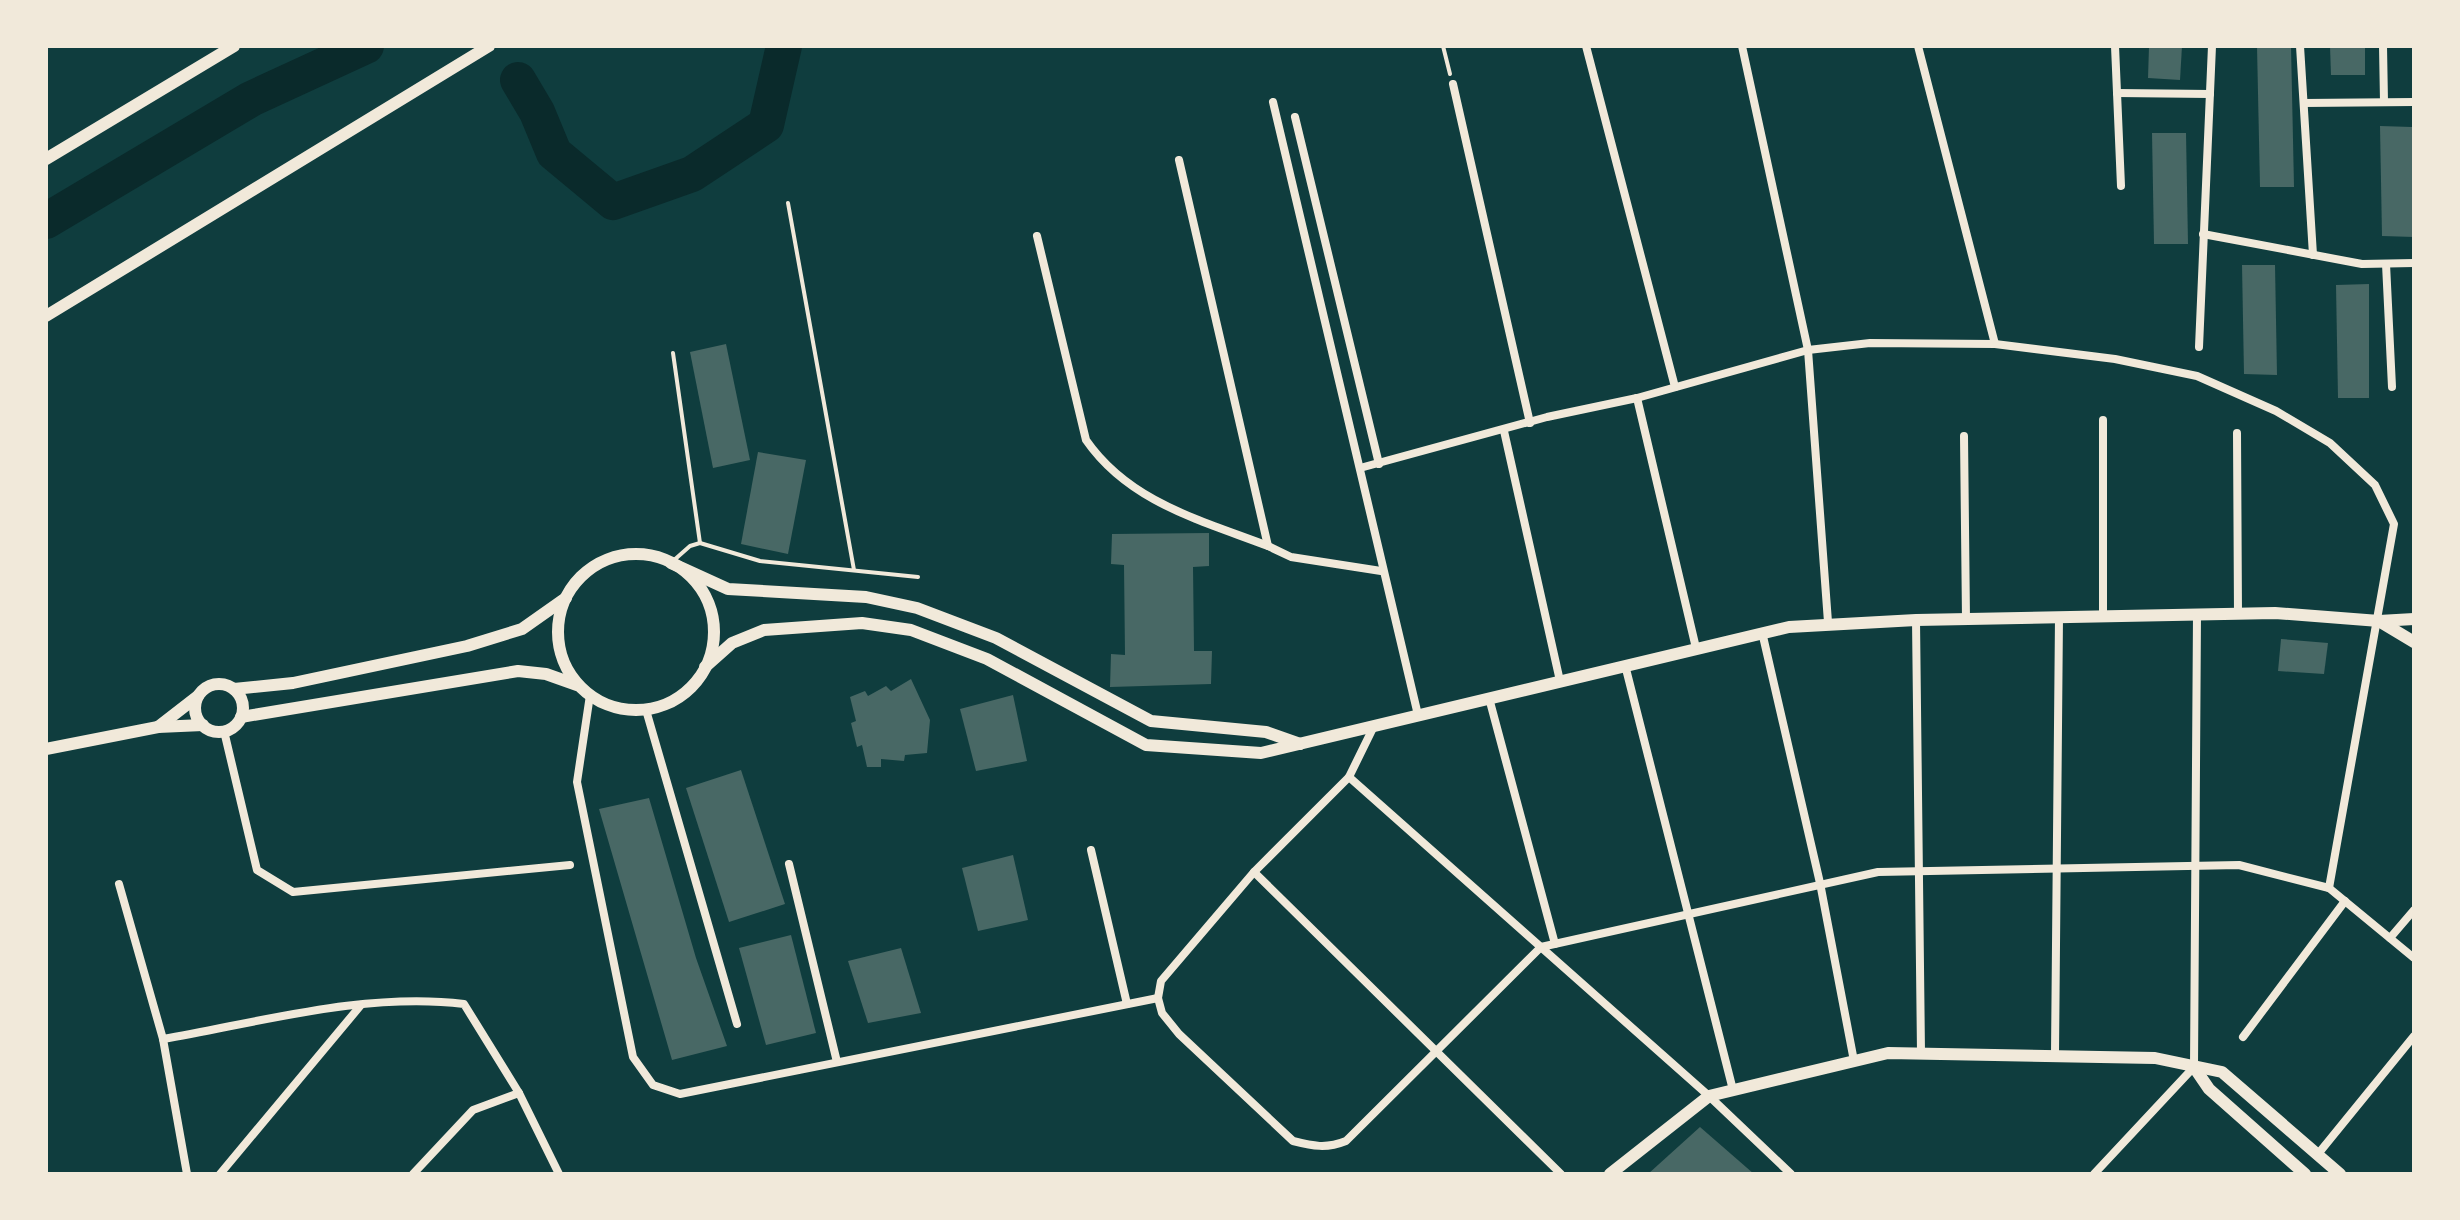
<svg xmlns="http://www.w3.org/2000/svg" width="2460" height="1220" viewBox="0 0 2460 1220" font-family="'Alegreya Sans',sans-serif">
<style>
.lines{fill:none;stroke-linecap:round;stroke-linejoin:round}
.river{stroke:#0a2a2b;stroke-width:36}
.building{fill:#486865}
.path{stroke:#f1e9da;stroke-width:4}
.service{stroke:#f1e9da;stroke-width:4}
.minor{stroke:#f1e9da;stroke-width:8}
.secondary{stroke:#f1e9da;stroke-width:12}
</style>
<rect width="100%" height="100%" fill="#0f3d3e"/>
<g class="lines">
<g class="river">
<path d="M518,80L537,112L554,153L613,202L692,174L766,125L784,46"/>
<path d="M46,221L251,99L366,46"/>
</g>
</g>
<g class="building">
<path d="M2149,46H2182L2180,80L2148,78Z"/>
<path d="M2257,46H2291L2294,187H2260Z"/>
<path d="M2330,46H2365V75H2331Z"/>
<path d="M2380,126L2412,127L2414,237L2382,236Z"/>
<path d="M2152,133H2186L2188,244H2154Z"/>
<path d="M2242,265H2275L2277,375L2244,374Z"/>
<path d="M2369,284V398H2338L2336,285Z"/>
<path d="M726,344L750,460L713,468L690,352Z"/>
<path d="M758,452L806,460L788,554L741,544Z"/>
<path d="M1209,533V566L1193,567L1194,651H1212L1211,684L1110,687L1111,654L1125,655L1124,565L1111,564L1112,534Z"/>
<path d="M2281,639L2328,643L2324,674L2278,671Z"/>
<path d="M911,679L930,720L927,753L905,755L904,761L881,759V767H867L862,745L857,747L851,723L856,721L850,697L865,691L868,696L886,686L891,691Z"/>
<path d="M1013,695L1027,761L976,771L960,709Z"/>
<path d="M741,770L785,904L729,922L686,788Z"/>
<path d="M649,798L696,958L727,1046L672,1060L599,809Z"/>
<path d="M1013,855L1028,920L978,931L962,868Z"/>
<path d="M791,935L816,1033L766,1045L739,948Z"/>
<path d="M901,948L921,1013L868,1023L848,961Z"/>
<path d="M1700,1127L1754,1174H1648Z"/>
</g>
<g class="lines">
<path class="path" d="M1443,46L1450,74"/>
<g class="service">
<path d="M788,203L854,570"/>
<path d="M673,353L700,543"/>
<path d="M673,561L690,546L700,543L760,561L918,577"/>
</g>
<g class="minor">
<path d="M1586,46L1675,387"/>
<path d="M1742,46L1808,350L1828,622"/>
<path d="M1918,46L1995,344"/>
<path d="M2115,46L2121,186"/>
<path d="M2300,46L2313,255"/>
<path d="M2383,46L2384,102"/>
<path d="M1453,84L1530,423"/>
<path d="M2117,93L2210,94"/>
<path d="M1273,102L1418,715"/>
<path d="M2304,103L2414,102"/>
<path d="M1295,117L1379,464"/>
<path d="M1179,160L1268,546L1291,557L1381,571"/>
<path d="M2203,234L2362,264L2414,263"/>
<path d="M1037,236L1086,440C1129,502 1200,520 1268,546"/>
<path d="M2386,264L2392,387"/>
<path d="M2199,347L2212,46"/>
<path d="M1637,398L1696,648"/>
<path d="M2103,420V616"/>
<path d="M1504,431L1560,681"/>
<path d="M2237,433L2238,614"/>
<path d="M1964,436L1966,619"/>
<path d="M1360,468L1547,417L1637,398L1808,350L1870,343L1995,344L2115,359L2197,376L2276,411L2330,443L2375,485L2394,524L2329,888"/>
<path d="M1916,620L1921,1053"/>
<path d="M1762,632L1820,883L1854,1061"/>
<path d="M1625,665L1733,1090"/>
<path d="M590,695L577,782L633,1057L653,1085L680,1094L1158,998"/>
<path d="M1489,698L1555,944"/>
<path d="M646,710L737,1024"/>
<path d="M1374,726L1349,777L1254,872L1161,981L1158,998L1162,1013L1179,1034L1293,1141C1313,1146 1326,1149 1346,1141L1541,947L1878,872L2239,865L2329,888L2414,958"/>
<path d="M224,731L257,870L293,892L570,865"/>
<path d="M1349,777L1709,1096L1791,1174"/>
<path d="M1091,850L1127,1004"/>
<path d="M789,864L837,1062"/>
<path d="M1254,872L1561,1174"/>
<path d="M119,884L163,1039L187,1174"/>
<path d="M2390,938L2414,910"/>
<path d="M2243,1037L2345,901"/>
<path d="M163,1039C261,1022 365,992 464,1004L519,1093L559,1174"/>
<path d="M2055,1054L2059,617"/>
<path d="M2318,1154L2414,1036"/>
<path d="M220,1174L361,1005"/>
<path d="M413,1174L473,1110L519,1093"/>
<path d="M2094,1174L2194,1067L2197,614"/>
</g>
<g class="secondary">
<path d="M46,159L234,46"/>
<path d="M46,316L489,46"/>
<circle cx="636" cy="632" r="78"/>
<path d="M671,563L728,589L866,597L917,608L996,638L1151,721L1266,732L1300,744"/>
<path d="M2379,621L2414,642"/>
<path d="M705,667L732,643L764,630L862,623L911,630L987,659L1146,745L1261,753L1789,627L1916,620L2275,613L2379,621L2414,619"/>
<circle cx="219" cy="708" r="24"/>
<path d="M234,689L293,683L467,646L522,629L566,598"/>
<path d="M241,717L518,671L546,674L577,685"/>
<path d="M158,727L198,696"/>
<path d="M46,749L158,727L203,725"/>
<path d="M2194,1067L2209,1089L2305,1174"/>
<path d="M1610,1174L1709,1096L1888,1053L2155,1058L2222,1072L2340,1174"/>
</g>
</g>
<rect width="2460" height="1220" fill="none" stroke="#f1e9da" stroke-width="96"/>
</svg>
